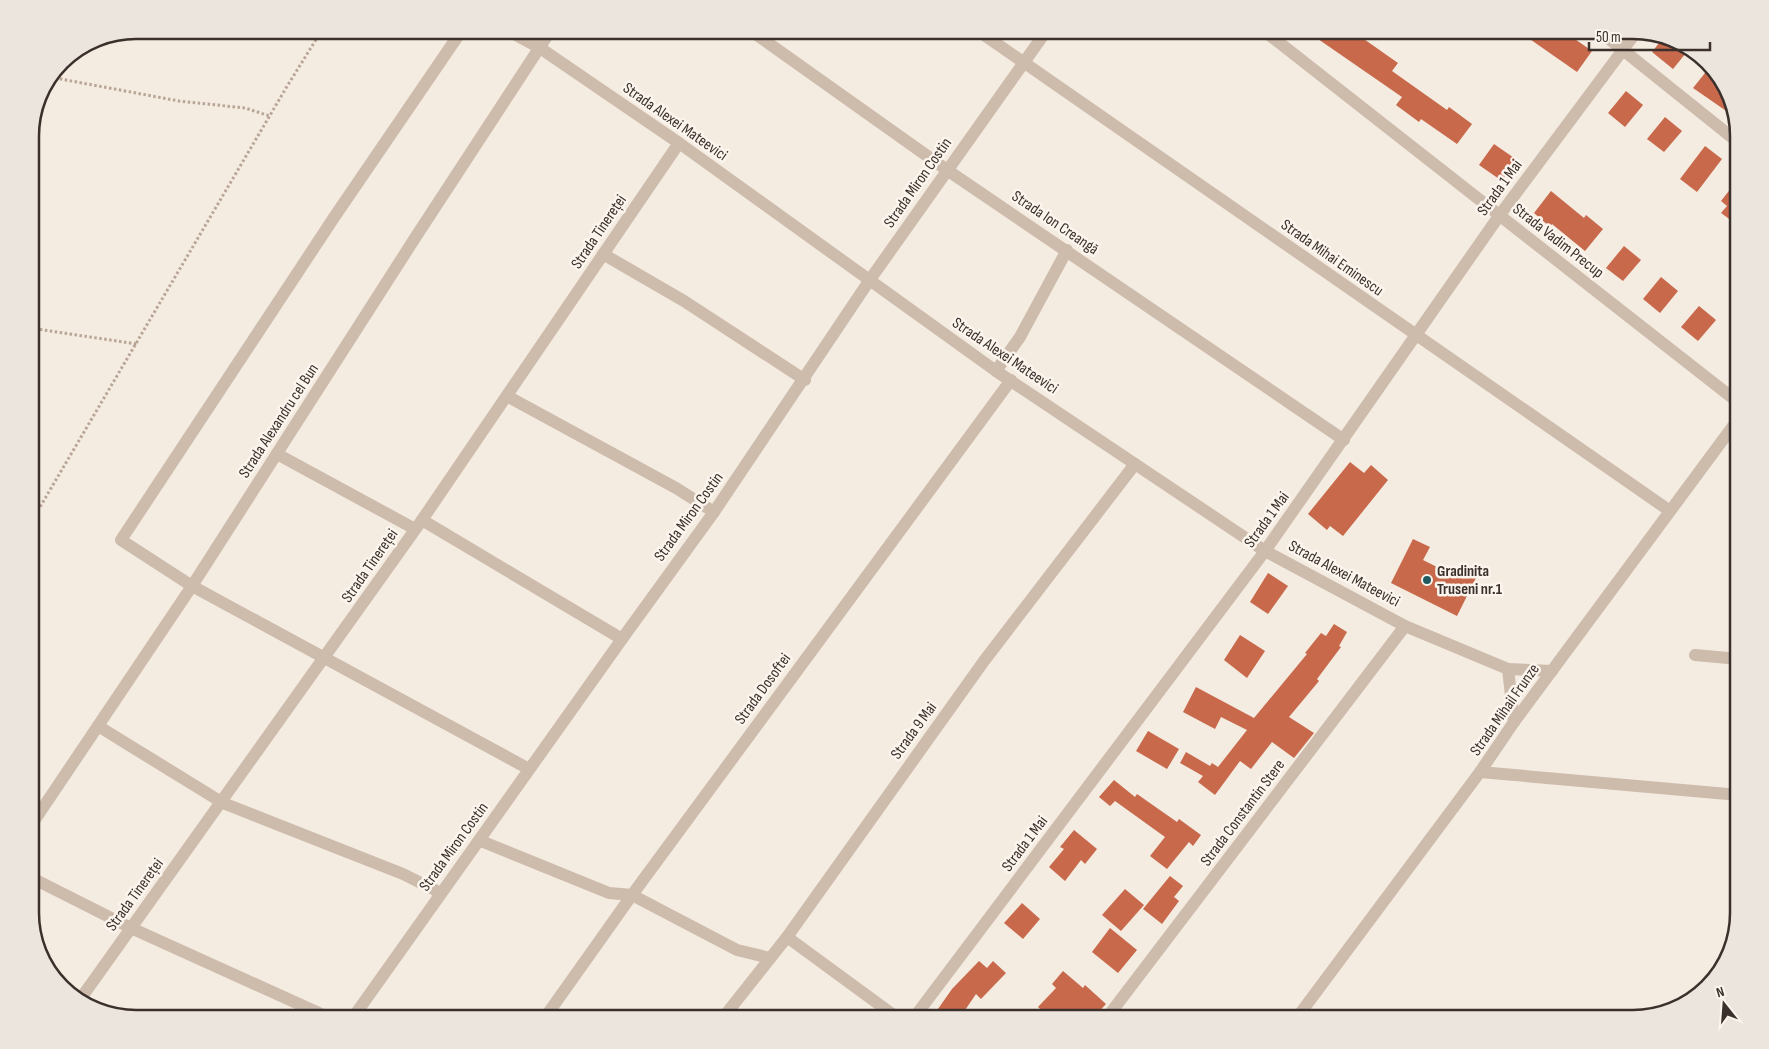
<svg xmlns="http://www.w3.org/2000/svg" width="1769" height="1049" viewBox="0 0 1769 1049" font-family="'Sofia Sans Condensed',sans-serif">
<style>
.building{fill:#c8694b}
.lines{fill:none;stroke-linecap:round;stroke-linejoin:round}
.path{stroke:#b9a596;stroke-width:3;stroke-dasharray:2.5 2.5;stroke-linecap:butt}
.street{stroke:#cdbbac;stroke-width:12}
.poi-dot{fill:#1f5a5e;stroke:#fbf5ee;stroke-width:2}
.labels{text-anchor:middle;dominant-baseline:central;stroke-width:5;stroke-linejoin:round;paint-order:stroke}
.street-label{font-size:16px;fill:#3b302b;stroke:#fbf5ee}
.poi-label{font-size:16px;font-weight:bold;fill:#3b302b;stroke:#fbf5ee;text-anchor:start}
.rim{fill:none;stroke:#3b302b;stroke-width:2.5}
</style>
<rect width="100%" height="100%" fill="#f4ebe1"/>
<g class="building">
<path d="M1325,30H1351L1398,63L1392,71L1447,110L1449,107L1472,124L1457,144L1421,119L1419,122L1396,105L1402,97L1318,39Z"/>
<path d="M1517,30H1562L1592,51L1577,72Z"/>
<path d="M1663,38L1686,44L1690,48L1673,69L1652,52Z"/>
<path d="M1709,68L1725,83L1735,117L1693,88Z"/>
<path d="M1626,91L1643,105L1625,127L1608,113Z"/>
<path d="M1665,117L1682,131L1664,152L1647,139Z"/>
<path d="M1494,144L1517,160L1502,181L1479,165Z"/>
<path d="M1705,146L1722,159L1697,192L1680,179Z"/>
<path d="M1739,178V215L1732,221L1721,213L1727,206L1721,201Z"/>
<path d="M1551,191L1584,218L1586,215L1603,229L1585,251L1552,224L1550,227L1534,213Z"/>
<path d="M1624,246L1641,260L1623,281L1606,268Z"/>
<path d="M1661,277L1678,291L1660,313L1643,299Z"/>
<path d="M1699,306L1716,320L1698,341L1681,327Z"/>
<path d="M1350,462L1364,473L1371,465L1388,480L1343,536L1330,526L1327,530L1308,514Z"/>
<path d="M1413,539L1430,547L1423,560L1459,578L1465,565L1479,572L1457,616L1391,583Z"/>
<path d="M1268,573L1288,586L1268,614L1250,602Z"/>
<path d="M1334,624L1347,632L1339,646L1341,647L1317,679L1319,681L1289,717L1314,733L1294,758L1272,742L1251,769L1240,761L1215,795L1198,782L1203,776L1180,763L1186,752L1210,766L1212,763L1218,767L1247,730L1221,717L1215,729L1183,712L1196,687L1254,718L1307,654L1305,653L1321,633L1326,636Z"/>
<path d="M1240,635L1265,651L1247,678L1224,660Z"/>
<path d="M1148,731L1179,749L1167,769L1136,751Z"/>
<path d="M1114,780L1135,797L1137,794L1177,822L1179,819L1201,835L1193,846L1189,842L1167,869L1150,856L1165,837L1115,801L1110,806L1099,797Z"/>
<path d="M1074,830L1097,849L1085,864L1081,860L1065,881L1049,867L1064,849L1060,847Z"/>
<path d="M1170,876L1183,886L1174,897L1179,901L1162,924L1143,909Z"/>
<path d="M1125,889L1144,905L1121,931L1102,915Z"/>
<path d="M1022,903L1040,919L1023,939L1004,923Z"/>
<path d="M1110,928L1137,950L1118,973L1092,952Z"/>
<path d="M979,961L987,968L993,961L1006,973L981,999L976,994L959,1019H931L952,989Z"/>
<path d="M1063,971L1083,988L1085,985L1106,1004L1092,1019H1070L1059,1009L1050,1018L1038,1007L1056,988L1052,984Z"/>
</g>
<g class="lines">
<g class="path">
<path d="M50,77L179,101L245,108L270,116"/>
<path d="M30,328L137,344"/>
<path d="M30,524L286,88L322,30"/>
</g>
<g class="street">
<path d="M462,30L335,216L121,540L192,586L529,769"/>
<path d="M507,30L540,48L679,143L996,371L1265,551L1405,626L1508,669L1552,671"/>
<path d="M750,30L947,170L1344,440"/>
<path d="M977,30L1670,511"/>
<path d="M1263,30L1739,403"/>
<path d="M1598,30L1739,143"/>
<path d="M603,254L684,301L805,380"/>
<path d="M996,371L1020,337L1067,250"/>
<path d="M507,396L676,488L714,512"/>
<path d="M277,454L415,529"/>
<path d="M422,520L622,639"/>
<path d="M1695,655L1739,659"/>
<path d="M1508,669L1514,722"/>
<path d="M98,726L223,803L403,874L441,893"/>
<path d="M1480,772L1739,795"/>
<path d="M30,827L192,586L415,238L551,30"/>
<path d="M481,841L609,893L632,895L737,950L770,958"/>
<path d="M30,877L131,928L332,1019"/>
<path d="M787,937L899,1019"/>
<path d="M79,1001L422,520L679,143"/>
<path d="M1531,1015L1644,1016"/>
<path d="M352,1019L622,639L714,512L869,281L1047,30"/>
<path d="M544,1019L632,895L1011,380"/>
<path d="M722,1019L787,937L984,661L1135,464"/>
<path d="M913,1019L1265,551L1499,216L1637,31"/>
<path d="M1106,1019L1405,626"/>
<path d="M1296,1019L1480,772L1514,722L1739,418"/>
</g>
</g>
<circle class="poi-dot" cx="1427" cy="580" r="5"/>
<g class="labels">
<g class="street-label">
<text transform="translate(675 122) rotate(35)">Strada Alexei Mateevici</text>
<text transform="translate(918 183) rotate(-55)">Strada Miron Costin</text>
<text transform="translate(1500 188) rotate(-54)">Strada 1 Mai</text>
<text transform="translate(1055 223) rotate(34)">Strada Ion Creangă</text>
<text transform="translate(599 232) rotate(-56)">Strada Tinereței</text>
<text transform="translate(1558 241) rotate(38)">Strada Vadim Precup</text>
<text transform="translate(1332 258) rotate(35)">Strada Mihai Eminescu</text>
<text transform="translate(1005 356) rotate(34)">Strada Alexei Mateevici</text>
<text transform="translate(279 421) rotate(-57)">Strada Alexandru cel Bun</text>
<text transform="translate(689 517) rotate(-54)">Strada Miron Costin</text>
<text transform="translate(1267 520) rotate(-54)">Strada 1 Mai</text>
<text transform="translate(370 566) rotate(-55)">Strada Tinereței</text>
<text transform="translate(1344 574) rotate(28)">Strada Alexei Mateevici</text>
<text transform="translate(763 689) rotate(-54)">Strada Dosoftei</text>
<text transform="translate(1505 710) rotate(-55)">Strada Mihail Frunze</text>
<text transform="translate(914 731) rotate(-54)">Strada 9 Mai</text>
<text transform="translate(1243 813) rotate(-53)">Strada Constantin Stere</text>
<text transform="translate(1025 844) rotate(-53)">Strada 1 Mai</text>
<text transform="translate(454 847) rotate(-54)">Strada Miron Costin</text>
<text transform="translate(135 895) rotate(-54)">Strada Tinereței</text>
</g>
<g class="poi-label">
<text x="1437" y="571">Gradinita<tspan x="1437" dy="18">Truseni nr.1</tspan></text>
</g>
</g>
<path d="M0 0H1769V1049H0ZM136 39H1633A97 97 0 0 1 1730 136V913A97 97 0 0 1 1633 1010H136A97 97 0 0 1 39 913V136A97 97 0 0 1 136 39Z" fill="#ece5de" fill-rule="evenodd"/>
<path class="rim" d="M136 39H1633A97 97 0 0 1 1730 136V913A97 97 0 0 1 1633 1010H136A97 97 0 0 1 39 913V136A97 97 0 0 1 136 39Z"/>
<g transform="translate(1724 1004) rotate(343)" stroke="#fbf5ee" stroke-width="4" paint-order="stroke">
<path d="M0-4L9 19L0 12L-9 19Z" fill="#3b302b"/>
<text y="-8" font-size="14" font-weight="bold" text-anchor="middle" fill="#3b302b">N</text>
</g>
<path d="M1589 42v8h121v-8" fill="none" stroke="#3b302b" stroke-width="2.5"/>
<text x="1596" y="42" font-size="15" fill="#3b302b" stroke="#fbf5ee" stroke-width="4" paint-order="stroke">50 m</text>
</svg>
